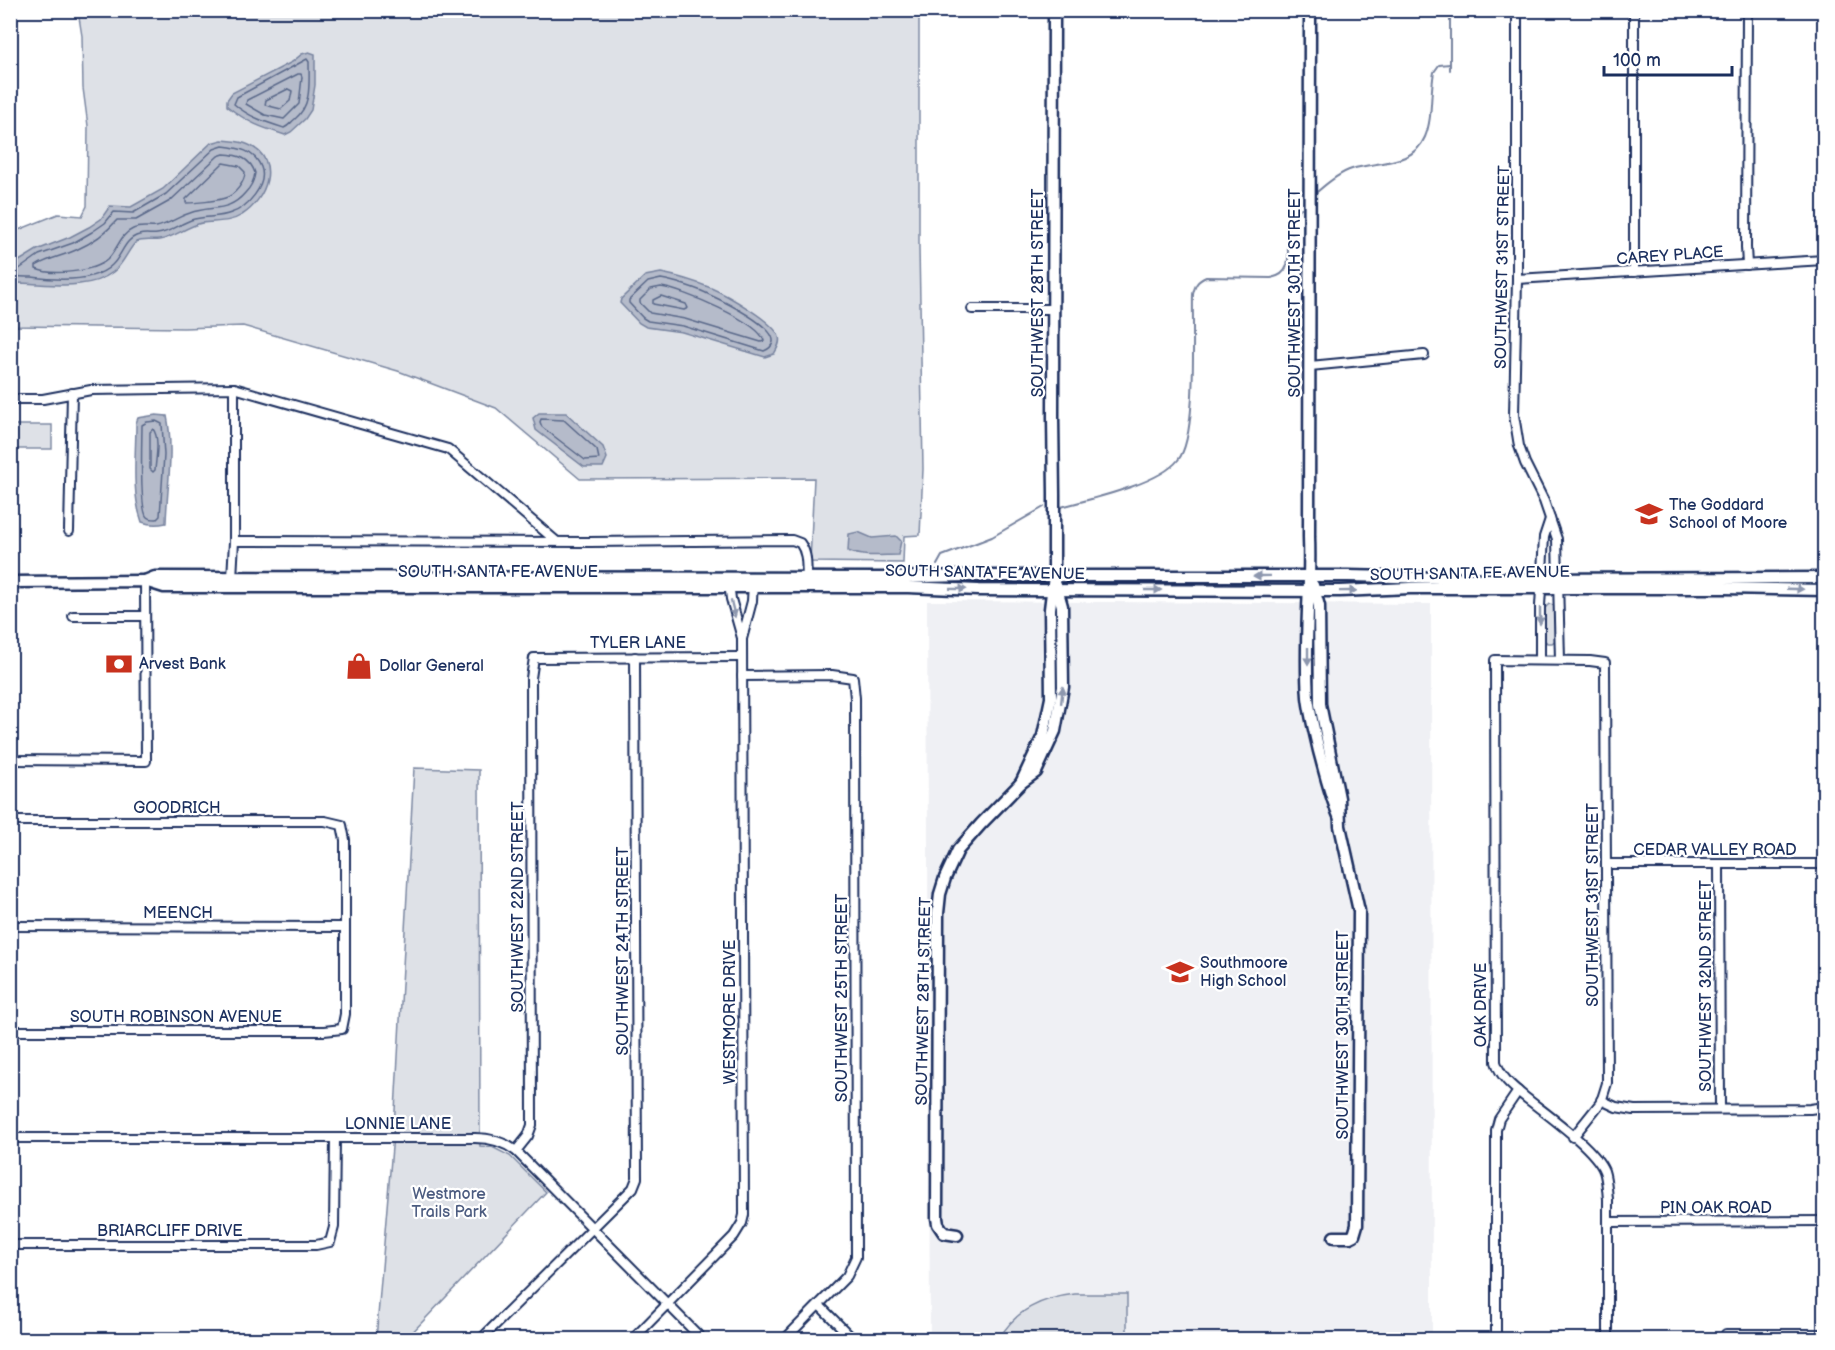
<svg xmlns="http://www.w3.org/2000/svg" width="1835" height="1350" viewBox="0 0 1835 1350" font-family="'Balsamiq Sans',sans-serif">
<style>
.built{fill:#eff0f4}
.green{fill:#dee1e7;stroke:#7c88a2;stroke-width:1.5}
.water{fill:#b5bbca;stroke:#77839f;stroke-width:1.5}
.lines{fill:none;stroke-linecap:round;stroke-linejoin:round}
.shore{stroke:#596789;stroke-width:1.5}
.stream{stroke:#77839f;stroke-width:2}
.street-casing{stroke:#1b2f5e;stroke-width:12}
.secondary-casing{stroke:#1b2f5e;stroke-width:15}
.street{stroke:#fff;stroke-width:8}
.secondary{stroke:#fff;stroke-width:10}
.oneway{fill:#8d97ae}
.labels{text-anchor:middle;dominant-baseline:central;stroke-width:4.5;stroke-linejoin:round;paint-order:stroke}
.street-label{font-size:16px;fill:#1b2f5e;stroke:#fff}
.poi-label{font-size:16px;fill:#1b2f5e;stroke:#fff;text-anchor:start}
.park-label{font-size:16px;fill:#4c5c80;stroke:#fff}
</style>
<rect width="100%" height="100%" fill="#fff"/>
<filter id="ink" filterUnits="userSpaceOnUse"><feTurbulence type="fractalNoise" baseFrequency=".0167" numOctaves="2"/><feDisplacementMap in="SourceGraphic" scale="12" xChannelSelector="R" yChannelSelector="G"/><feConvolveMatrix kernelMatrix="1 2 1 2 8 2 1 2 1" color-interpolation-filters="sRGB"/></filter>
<g filter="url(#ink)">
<path class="built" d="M927,601L1431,604L1432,1339H930Z"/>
<g class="green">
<path d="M78,11H919V248L923,469L920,535L904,536L903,563L810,562L814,478L580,479L496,408L398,371L243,326L184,328L11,326V233L58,214L82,216L87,206L88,126L83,88L82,36Z"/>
<rect x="11" y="425" width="41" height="24"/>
<path d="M1549,604L1554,605L1557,609V639L1552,643H1547L1544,639V609Z"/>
<path d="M414,768L479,770L480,1146L492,1147L510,1156L546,1192L406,1339L376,1340L395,1111Z"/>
<path d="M1075,1294H1127V1339H999C1015,1310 1042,1298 1075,1294Z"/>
</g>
<g class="water">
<path d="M309,52L315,54V85L311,110L305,119L291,132L285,135C260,127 248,123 227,106V100L232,93L292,62L302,54Z"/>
<path d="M222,140C231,141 241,141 249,145C282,160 266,200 242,215C230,223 215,221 202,223C187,226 174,238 159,240C151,241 144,239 136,242C127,251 124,264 113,272C86,293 42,282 11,283V266L37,250L70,237L89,227L101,219L110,206L131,207L163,189L211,143Z"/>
<path d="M661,273C677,276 696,282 711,288C725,294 775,322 779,337C781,343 777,349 774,354L765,357L682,332L646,327L639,323L620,303L621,299L645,276Z"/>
<path d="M539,413H566L603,447L607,458L603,467H584L536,430L533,418Z"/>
<path d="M156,415L167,416C174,451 167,488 166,523C157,525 150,525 142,522C131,492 136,455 136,423L138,418Z"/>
<path d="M858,532L872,538L896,536L901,541L898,555C881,555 864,558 848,551L849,534Z"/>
</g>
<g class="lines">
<g class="shore">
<path d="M307,59L309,62C309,83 312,105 295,119C290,123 289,126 284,128C265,122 249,117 234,104L237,97Z"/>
<path d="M298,74H301L302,77L299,104L284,119L265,115L246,104L247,100Z"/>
<path d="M288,89L292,91L290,101L281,109L265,105L266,100Z"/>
<path d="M223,146C239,148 254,150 261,167C268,185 247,208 231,213C219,218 204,216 191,220C180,224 169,233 157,234C151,235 145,233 139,235C124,239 122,256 112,265C94,283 55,280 32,277C26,277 20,277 14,276L15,272L39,255L73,243L92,232L105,223L114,212L133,213L166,194L214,149Z"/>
<path d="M224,154C239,155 250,158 255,173C254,181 251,187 245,193C228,213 212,205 190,213C179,216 168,225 156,227C148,228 141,225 133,229C119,235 118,250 107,260C93,272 52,276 36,269V266C48,258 63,256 76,250C92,243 106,233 117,220H136L170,201L218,156Z"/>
<path d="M223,163L239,166L245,172C245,182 235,195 225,198C216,201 196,203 186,203V199Z"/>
<path d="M661,279C674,281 699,289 710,295C723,301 775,326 773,342C772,347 769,349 764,351L683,326L648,321L643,318L629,303V300L648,282Z"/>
<path d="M661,287C680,289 760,322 764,341L761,342L685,319L650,313L640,303V300L651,289Z"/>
<path d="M661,296L686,304L688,308L684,310L653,304V300Z"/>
<path d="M541,419L564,420L597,450L599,459L585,460L542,427L540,422Z"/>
<path d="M156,421L162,424L164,455L160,516L157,519C154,519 149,519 147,517C139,510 142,439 142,425L147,422Z"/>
<path d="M153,429C160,438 156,458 155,470L153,472L150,469V432Z"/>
</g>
<g class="stream">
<path d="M1450,64V10"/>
<path d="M1317,192C1326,184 1339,173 1352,169C1377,161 1413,166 1425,137C1433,118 1430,93 1434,72L1439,65L1450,64V70"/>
<path d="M1061,507C1091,499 1159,484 1178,460C1198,437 1192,328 1193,294C1195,285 1197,281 1206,277L1271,278C1298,273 1284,246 1288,228C1289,219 1295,213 1301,208"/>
<path d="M937,565L942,556L992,537L1044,507"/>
</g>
<defs>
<g id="street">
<path d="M1517,10V279L1514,415L1519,446L1525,463L1544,501L1557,539L1560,660"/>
<path d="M1634,10V272"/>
<path d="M1747,10L1746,247L1747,265"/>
<path d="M1517,279L1824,260"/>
<path d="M972,309H1054"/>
<path d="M1310,366L1424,355"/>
<path d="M10,399H43L91,390L234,388L448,449L556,541"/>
<path d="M69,531L72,393"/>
<path d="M234,541L589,542L792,540L800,543C808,554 806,565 807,578"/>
<path d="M232,578L234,541V388"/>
<path d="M729,583L731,599L742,638"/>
<path d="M73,616H145"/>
<path d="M1540,660V606L1544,537L1550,519"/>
<path d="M742,676L832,675L853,678L855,698L856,1257L847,1276L784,1340"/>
<path d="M10,760L146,761L145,581"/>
<path d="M10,821H325L342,825L345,840V1014L342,1029L324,1031H10"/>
<path d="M1606,864H1824"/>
<path d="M1719,864L1720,1109"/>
<path d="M10,926L345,927"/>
<path d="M1601,1100L1616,1107L1634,1110L1810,1109L1824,1107"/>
<path d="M1573,1137L1601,1102L1607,1083L1605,663L1590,661L1495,660L1496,1062C1501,1078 1513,1087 1525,1097C1546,1114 1595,1148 1604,1171C1607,1180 1607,1190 1608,1199V1340"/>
<path d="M10,1138H475C490,1138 504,1142 516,1151L703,1340"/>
<path d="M516,1151L528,1136L532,1125L531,678L534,658L742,657"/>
<path d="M1608,1222L1824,1221"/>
<path d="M10,1245H316L330,1242L334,1227L335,1138"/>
<path d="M819,1305L854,1340"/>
<path d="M1726,1334H1824"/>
<path d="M480,1340L626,1195L633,1188L637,1178L635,657"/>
<path d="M632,1340L734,1236L742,1223L744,1215L742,639L752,601L753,583"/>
<path d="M1496,1340V1130L1499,1119L1518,1091"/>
</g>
<g id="secondary">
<path d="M1310,10L1309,537C1311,590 1304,643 1308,697C1310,715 1315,733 1319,751C1325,773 1330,795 1339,816"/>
<path d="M145,581L155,577L882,578L966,576H1348L1488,579L1824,578"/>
<path d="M10,582L145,581L164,587H908L978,590L1340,591L1410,588H1725L1824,590"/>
<path d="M1313,585L1319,606L1320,704L1339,798L1340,826L1359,911L1357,1225L1354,1235L1350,1237H1334"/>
<path d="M1021,783L1043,736L1051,698L1050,609L1054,576V494L1053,417L1054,10"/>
<path d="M957,1235L944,1233L938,1224L937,1218L938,913L940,894L945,878L958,850L981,824L1021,783L1036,772L1055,731L1063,687L1062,606L1056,585"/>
</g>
</defs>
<use href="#street" class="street-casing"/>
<use href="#secondary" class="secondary-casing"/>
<use href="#street" class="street"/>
<use href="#secondary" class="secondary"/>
</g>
<defs><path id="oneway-solid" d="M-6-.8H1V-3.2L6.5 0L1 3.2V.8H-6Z" transform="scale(1.5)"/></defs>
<g class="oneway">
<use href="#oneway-solid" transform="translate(1262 576) rotate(179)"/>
<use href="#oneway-solid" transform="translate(958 589) rotate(1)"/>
<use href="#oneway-solid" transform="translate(1795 589) rotate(2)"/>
<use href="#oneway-solid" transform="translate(1153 590)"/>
<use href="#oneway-solid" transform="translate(1348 591) rotate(-1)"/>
<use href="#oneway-solid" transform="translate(733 609) rotate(76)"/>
<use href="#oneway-solid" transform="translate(1540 616) rotate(90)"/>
<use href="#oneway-solid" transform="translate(1308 656) rotate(90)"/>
<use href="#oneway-solid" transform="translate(1062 695) rotate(-84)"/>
</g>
</g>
<defs>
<symbol id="school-bare" viewBox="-9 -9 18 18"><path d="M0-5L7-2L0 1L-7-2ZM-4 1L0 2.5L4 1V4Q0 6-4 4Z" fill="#c8321e" stroke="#fff" stroke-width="2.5" paint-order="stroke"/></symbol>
<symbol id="bank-bare" viewBox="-9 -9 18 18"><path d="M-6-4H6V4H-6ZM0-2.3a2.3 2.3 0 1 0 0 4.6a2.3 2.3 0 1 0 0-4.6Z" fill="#c8321e" stroke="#fff" stroke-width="2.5" paint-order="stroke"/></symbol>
<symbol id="shop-bare" viewBox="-9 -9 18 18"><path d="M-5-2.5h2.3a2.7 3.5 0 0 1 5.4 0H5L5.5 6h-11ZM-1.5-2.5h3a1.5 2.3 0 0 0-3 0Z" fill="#c8321e" stroke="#fff" stroke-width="2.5" paint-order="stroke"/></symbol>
</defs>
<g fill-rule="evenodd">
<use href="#school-bare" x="1630" y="495" width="38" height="38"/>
<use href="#bank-bare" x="100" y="645" width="38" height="38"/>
<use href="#shop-bare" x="340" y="647" width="38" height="38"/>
<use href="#school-bare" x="1161" y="953" width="38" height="38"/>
</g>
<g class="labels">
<g class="street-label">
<text transform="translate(1670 256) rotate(-4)">CAREY PLACE</text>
<text transform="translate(1503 267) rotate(-89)">SOUTHWEST 31ST STREET</text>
<text transform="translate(1038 293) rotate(-90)">SOUTHWEST 28TH STREET</text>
<text transform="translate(1295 293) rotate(-90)">SOUTHWEST 30TH STREET</text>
<text x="498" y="572">SOUTH SANTA FE AVENUE</text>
<text transform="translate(985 573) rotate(1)">SOUTH SANTA FE AVENUE</text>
<text transform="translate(1470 574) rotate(-1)">SOUTH SANTA FE AVENUE</text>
<text x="638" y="643">TYLER LANE</text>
<text x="177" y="808">GOODRICH</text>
<text x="1715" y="850">CEDAR VALLEY ROAD</text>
<text transform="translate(1593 905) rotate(-90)">SOUTHWEST 31ST STREET</text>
<text transform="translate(518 907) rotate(-90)">SOUTHWEST 22ND STREET</text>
<text x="178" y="913">MEENCH</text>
<text transform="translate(623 951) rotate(-90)">SOUTHWEST 24TH STREET</text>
<text transform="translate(1706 986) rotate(-90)">SOUTHWEST 32ND STREET</text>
<text transform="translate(842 998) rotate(-90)">SOUTHWEST 25TH STREET</text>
<text transform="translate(924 1001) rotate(-89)">SOUTHWEST 28TH STREET</text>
<text transform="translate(1481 1005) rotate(-90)">OAK DRIVE</text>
<text transform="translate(730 1012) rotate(-90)">WESTMORE DRIVE</text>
<text x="176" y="1017">SOUTH ROBINSON AVENUE</text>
<text transform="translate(1343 1035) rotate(-90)">SOUTHWEST 30TH STREET</text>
<text x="398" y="1124">LONNIE LANE</text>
<text x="1716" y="1208">PIN OAK ROAD</text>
<text x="170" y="1231">BRIARCLIFF DRIVE</text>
</g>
<g class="poi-label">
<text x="1669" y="505">The Goddard<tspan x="1669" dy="18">School of Moore</tspan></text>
<text x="139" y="664">Arvest Bank</text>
<text x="379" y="666">Dollar General</text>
<text x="1200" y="963">Southmoore<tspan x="1200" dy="18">High School</tspan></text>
</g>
<g class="park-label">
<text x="449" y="1194">Westmore<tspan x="449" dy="18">Trails Park</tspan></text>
</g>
</g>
<rect width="1835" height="1350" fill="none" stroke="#fff" stroke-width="36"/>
<rect x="18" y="18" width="1799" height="1314" fill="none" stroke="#1b2f5e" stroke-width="2" filter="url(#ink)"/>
<path d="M1604 66v9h128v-9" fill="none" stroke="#1b2f5e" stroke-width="3"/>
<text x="1613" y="66" font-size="18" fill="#1b2f5e" stroke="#ffffff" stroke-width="4.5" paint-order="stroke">100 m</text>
</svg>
